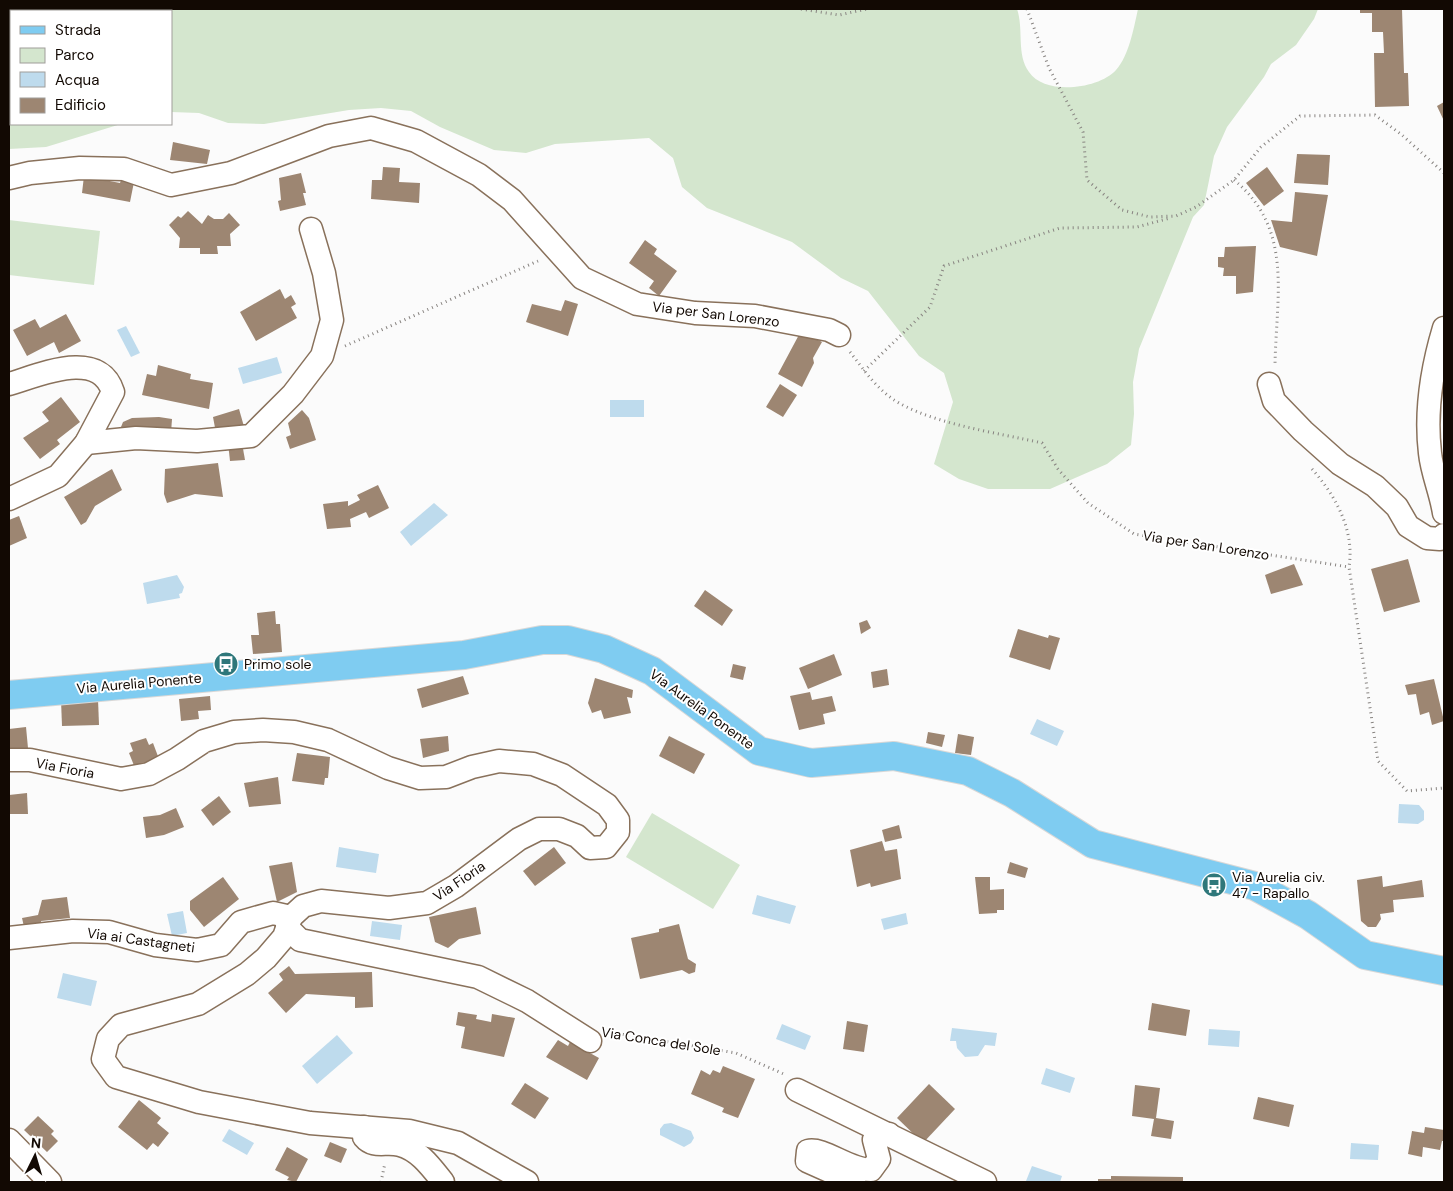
<svg xmlns="http://www.w3.org/2000/svg" width="1453" height="1191" viewBox="0 0 1453 1191" font-family="'DM Sans',sans-serif">
<style>
.green{fill:#d4e6ce}
.water{fill:#bedbed}
.building{fill:#9d8672}
.lines{fill:none;stroke-linecap:round;stroke-linejoin:round}
.minor-casing{stroke:#89715b;stroke-width:25}
.primary-casing{stroke:#d9d8d7;stroke-width:30}
.path{stroke:#888481;stroke-width:3;stroke-dasharray:1 4;stroke-linecap:butt}
.minor{stroke:#fff;stroke-width:22}
.primary{stroke:#7fccf1;stroke-width:28}
.labels{text-anchor:middle;dominant-baseline:central;stroke-width:4;stroke-linejoin:round;paint-order:stroke}
.street-label{font-size:14px;fill:#120903;stroke:#fff}
.poi-label{font-size:14px;fill:#120903;stroke:#fff;text-anchor:start}
</style>
<rect width="100%" height="100%" fill="#fbfbfb"/>
<g class="green">
<path d="M9,9H1017C1024,29 1016,54 1029,72C1045,96 1099,89 1116,70C1129,56 1134,27 1138,9H1318L1314,19L1296,45L1271,64L1264,77L1227,127L1214,156L1204,205L1193,217L1139,349L1133,382L1134,414L1131,445L1107,464L1050,489H988L959,479L934,464L953,402L944,373L919,356L868,291L841,278L792,242L707,208L682,187L673,158L649,138L555,144L526,153L494,150L440,127L411,111L381,108L349,110L264,124L228,123L199,113L171,112V11H11V124H121L46,147L9,149Z"/>
<path d="M9,220L100,231L94,285L9,275Z"/>
<path d="M652,813L740,865L713,909L626,857Z"/>
</g>
<g class="water">
<path d="M126,326L140,353L131,357L117,330Z"/>
<path d="M277,357L282,373L243,384L238,368Z"/>
<rect x="610" y="400" width="34" height="17"/>
<path d="M434,503L448,515L411,546L400,532Z"/>
<path d="M177,575L184,587L182,593L179,594L180,598L147,604L143,583Z"/>
<path d="M1037,719L1064,731L1057,746L1030,734Z"/>
<path d="M1399,804L1419,805L1424,811V820L1418,824L1398,823Z"/>
<path d="M339,847L379,854L376,873L336,867Z"/>
<path d="M757,895L796,906L790,924L752,914Z"/>
<path d="M183,911L187,933L172,936L167,914Z"/>
<path d="M906,913L908,924L884,930L881,919Z"/>
<path d="M372,921L402,925L400,940L370,936Z"/>
<path d="M63,973L97,981L91,1006L57,998Z"/>
<path d="M782,1024L811,1036L805,1050L776,1039Z"/>
<path d="M952,1028L997,1033L995,1046L985,1045L978,1056L965,1057L957,1048L956,1041H950Z"/>
<path d="M1209,1029L1240,1031L1239,1047L1208,1045Z"/>
<path d="M337,1035L353,1053L317,1084L302,1066Z"/>
<path d="M1046,1068L1075,1078L1070,1093L1041,1084Z"/>
<path d="M671,1123L691,1131L694,1138L691,1143L684,1147L660,1135V1129L664,1124Z"/>
<path d="M229,1129L254,1143L247,1155L222,1141Z"/>
<path d="M1351,1143L1379,1145L1378,1160L1350,1159Z"/>
<path d="M1032,1166L1062,1176L1060,1182L1026,1181Z"/>
</g>
<g class="building">
<path d="M1360,9H1402L1404,73H1408L1409,106L1375,107L1374,53H1384L1383,32H1372V13H1360Z"/>
<path d="M1444,102V121L1437,106Z"/>
<path d="M173,142L210,150L207,164L170,160Z"/>
<path d="M1297,154L1330,155L1328,185L1294,183Z"/>
<path d="M383,167L400,168L399,182L420,183L419,203L371,199L372,180H382Z"/>
<path d="M1267,167L1284,191L1264,206L1246,183Z"/>
<path d="M301,173L306,193H303L306,205L280,211L278,201L281,200L279,178Z"/>
<path d="M84,176L120,183L121,180L134,182L130,202L82,193Z"/>
<path d="M1295,192L1328,195L1317,256L1280,247L1271,220L1292,222Z"/>
<path d="M188,211L202,224L208,215L214,219H223L229,213L240,225L230,234L231,246H217L218,254H200V248H179L180,238L169,225L178,216L181,218Z"/>
<path d="M645,240L657,249L654,254L677,271L659,296L649,288L654,281L629,263Z"/>
<path d="M1256,246L1253,292L1236,294V276H1223L1224,268L1218,267V257H1224L1225,247Z"/>
<path d="M280,289L285,299L291,295L296,304L291,307L297,318L256,341L240,312Z"/>
<path d="M565,300L578,304L568,336L526,322L532,304L561,311Z"/>
<path d="M66,314L81,341L59,353L54,342L27,356L13,330L35,319L40,328Z"/>
<path d="M801,331L822,342L813,358L814,363L802,387L778,374Z"/>
<path d="M158,365L191,374L190,379L213,383L209,409L142,395L147,374L156,376Z"/>
<path d="M780,384L797,395L783,417L766,407Z"/>
<path d="M61,397L80,422L57,440L60,444L40,459L23,438L49,421L42,412Z"/>
<path d="M239,409L245,430L217,438L213,417Z"/>
<path d="M302,410L309,418L316,440L290,449L286,437L291,435L288,423Z"/>
<path d="M159,417L172,419L171,433L119,432L123,422L132,418Z"/>
<path d="M228,443H242L245,460L230,461Z"/>
<path d="M218,463L223,497L195,494L167,503L164,494L165,469Z"/>
<path d="M112,469L122,490L95,506L86,522L81,525L64,497Z"/>
<path d="M378,485L389,508L369,518L366,512L350,519L351,527L327,529L323,504L348,501V506L360,500L357,495Z"/>
<path d="M19,516L27,538L9,546V520Z"/>
<path d="M1408,559L1420,602L1384,612L1371,569Z"/>
<path d="M1294,564L1303,585L1271,594L1265,575Z"/>
<path d="M705,590L733,610L722,626L694,606Z"/>
<path d="M275,611L276,624H280L282,652L253,654L251,635H259L257,613Z"/>
<path d="M867,620L871,628L861,634L859,623Z"/>
<path d="M1018,629L1048,638L1049,635L1060,638L1050,670L1009,657Z"/>
<path d="M834,654L842,675L808,689L799,668Z"/>
<path d="M733,664L746,667L743,680L730,677Z"/>
<path d="M887,669L889,685L873,688L871,672Z"/>
<path d="M463,676L469,694L422,708L417,689Z"/>
<path d="M595,678L633,690L632,698L627,697L631,713L604,719L601,710L592,713L588,703Z"/>
<path d="M1434,679L1444,721L1432,725L1429,712L1420,715L1416,694L1408,695L1405,685Z"/>
<path d="M810,692L812,700L832,696L836,711L823,714L825,724L799,730L790,696Z"/>
<path d="M210,696L211,710L198,711L199,719L181,721L179,699Z"/>
<path d="M98,699L99,725L62,726L61,700Z"/>
<path d="M26,727L28,748L9,750V729Z"/>
<path d="M928,732L945,735L942,747L926,743Z"/>
<path d="M958,734L974,737L971,755L955,753Z"/>
<path d="M448,736L449,751L423,758L420,739Z"/>
<path d="M669,736L705,754L694,774L659,756Z"/>
<path d="M146,738L149,745L153,743L159,759L135,768L129,753L133,751L130,743Z"/>
<path d="M297,753L330,757L328,778H325L324,785L292,781Z"/>
<path d="M278,777L281,804L249,807L244,783Z"/>
<path d="M27,793L28,814H9V795Z"/>
<path d="M219,796L231,812L213,826L201,810Z"/>
<path d="M176,808L184,827L164,835L146,838L143,817L160,815Z"/>
<path d="M899,825L902,838L885,842L882,830Z"/>
<path d="M882,841L885,851L897,849L901,879L871,887L870,883L857,887L850,850Z"/>
<path d="M554,847L566,863L535,886L523,871Z"/>
<path d="M292,862L297,892L277,902L269,866Z"/>
<path d="M1010,862L1028,868L1025,878L1007,873Z"/>
<path d="M1382,876L1383,887L1422,880L1424,897L1393,900L1394,912L1380,914L1381,919L1376,927H1368L1361,921L1357,880Z"/>
<path d="M223,877L239,899L204,927L190,910V901Z"/>
<path d="M975,877H990V890L1004,889V910H997V913L979,914Z"/>
<path d="M67,897L70,918L41,921L42,929L25,931L22,918L38,915L42,900Z"/>
<path d="M476,907L481,934L459,939L448,948L435,942L429,917Z"/>
<path d="M679,924L688,959L696,964L695,972L689,974L682,970L640,979L631,938L659,932V929Z"/>
<path d="M289,966L295,974L372,972L373,1007L355,1008V997L306,994L286,1013L268,993L283,980L279,974Z"/>
<path d="M1152,1003L1190,1010L1186,1036L1148,1030Z"/>
<path d="M458,1012L477,1015L476,1019L491,1022L492,1014L515,1018L504,1057L461,1048L465,1027L456,1025Z"/>
<path d="M847,1021L868,1025L864,1052L843,1049Z"/>
<path d="M558,1040L568,1046L570,1042L599,1058L587,1080L546,1057Z"/>
<path d="M723,1066L755,1079L738,1118L722,1112L724,1108L691,1094L701,1070L710,1075L713,1070L720,1073Z"/>
<path d="M525,1083L549,1098L535,1119L511,1104Z"/>
<path d="M929,1084L955,1109L923,1143L897,1118Z"/>
<path d="M1135,1085L1160,1088L1156,1118L1174,1121L1171,1139L1151,1136L1154,1119L1132,1116Z"/>
<path d="M1258,1097L1294,1105L1289,1127L1253,1119Z"/>
<path d="M139,1100L161,1118L157,1123L169,1133L158,1147L153,1143L147,1150L118,1127Z"/>
<path d="M38,1116L54,1131L51,1134L58,1141L47,1152L24,1130Z"/>
<path d="M1425,1127L1444,1130V1141H1442L1440,1150L1423,1147L1422,1157L1408,1154L1412,1131L1424,1133Z"/>
<path d="M330,1142L347,1149L341,1163L324,1156Z"/>
<path d="M287,1147L308,1159L296,1182L287,1180L289,1177L275,1170Z"/>
<path d="M1111,1176L1183,1177V1182H1098V1179H1111Z"/>
</g>
<g class="lines">
<defs>
<g id="minor">
<path d="M9,178L30,173L80,168L124,169L171,185L231,173L329,136L371,128L416,141L479,175L512,200L582,278L637,304L695,313L755,316L829,330L839,335"/>
<path d="M1444,328C1432,368 1425,411 1430,453C1432,473 1441,493 1444,513"/>
<path d="M9,384C40,375 99,348 113,392L86,443L58,476L9,499"/>
<path d="M1269,384L1274,401L1303,431L1340,464L1375,486L1397,507L1408,526L1427,538L1440,539L1444,535"/>
<path d="M86,443L136,438L197,441L251,436L293,394L322,356L332,320L324,273L311,229"/>
<path d="M9,760H30L121,779L149,774L177,759L204,741L234,732L263,730L294,732L328,740L388,768L420,778L446,777L472,767L499,761L533,764L562,775L607,805L618,820V832L606,847L590,848L577,836L559,829H539L519,839L456,886L427,903L389,908L321,901L303,906L291,917L284,937L266,958L247,974L198,1004L121,1025L108,1039L103,1059L116,1077L199,1102L310,1123L409,1131L458,1143L527,1182"/>
<path d="M287,927L300,940L478,977L527,1001L590,1041"/>
<path d="M9,938L73,931L109,932L155,945L197,950L221,945L241,922L273,913L291,917"/>
<path d="M797,1090L985,1182"/>
<path d="M364,1127V1137C374,1149 386,1141 400,1145C419,1150 431,1167 443,1182"/>
<path d="M9,1140L50,1182"/>
<path d="M854,1182L807,1161L808,1151C823,1147 849,1170 871,1170L879,1159L874,1140L882,1134H889"/>
</g>
<path id="primary" d="M9,695L464,655L542,640H568L604,649L652,671L759,751L811,763L894,756L968,771L1012,793L1093,844L1255,886L1308,915L1365,955L1444,971"/>
</defs>
<use href="#minor" class="minor-casing"/>
<use href="#primary" class="primary-casing"/>
<g class="path">
<path d="M801,9L839,15L867,9"/>
<path d="M1027,9L1049,68L1083,132L1087,180L1122,210L1150,217L1176,216L1196,207L1234,180L1261,147L1300,116L1375,115L1402,135L1444,173"/>
<path d="M1234,180C1294,229 1276,297 1275,365"/>
<path d="M345,346L538,261"/>
<path d="M850,352C861,366 871,381 885,393C917,422 999,433 1042,443L1058,469L1088,503L1134,534L1349,567"/>
<path d="M864,371L930,307L944,266L1060,228L1137,227L1170,218"/>
<path d="M1312,469C1335,495 1355,530 1349,567L1378,761L1407,791L1444,788"/>
<path d="M608,1032L736,1053L786,1075"/>
<path d="M381,1182L385,1163"/>
</g>
<use href="#minor" class="minor"/>
<use href="#primary" class="primary"/>
</g>
<defs>
<symbol id="bus-disc" viewBox="-11 -11 22 22"><circle r="9.5" fill="#2e777a" stroke="#fff"/><path d="M-5-6H5V4H4V6H2V4H-2V6H-4V4H-5ZM-3.5-4V0h7V-4ZM-3.5 1.2v1.5H-2V1.2ZM2 1.2v1.5H3.5V1.2Z" fill="#fff"/></symbol>
</defs>
<g fill-rule="evenodd">
<use href="#bus-disc" x="212" y="650" width="28" height="28"/>
<use href="#bus-disc" x="1200" y="871" width="28" height="28"/>
</g>
<g class="labels">
<g class="street-label">
<text transform="translate(716 314) rotate(7)">Via per San Lorenzo</text>
<text transform="translate(1206 545) rotate(9)">Via per San Lorenzo</text>
<text transform="translate(139 683) rotate(-5)">Via Aurelia Ponente</text>
<text transform="translate(702 709) rotate(36)">Via Aurelia Ponente</text>
<text transform="translate(65 768) rotate(11)">Via Fioria</text>
<text transform="translate(459 881) rotate(-34)">Via Fioria</text>
<text transform="translate(141 940) rotate(8)">Via ai Castagneti</text>
<text transform="translate(661 1041) rotate(9)">Via Conca del Sole</text>
</g>
<g class="poi-label">
<text x="244" y="664">Primo sole</text>
<text x="1232" y="877">Via Aurelia civ.<tspan x="1232" dy="16">47 - Rapallo</tspan></text>
</g>
</g>
<rect width="1453" height="1191" fill="none" stroke="#120903" stroke-width="20"/>
<rect x="10" y="10" width="162" height="115" fill="#ffffff" stroke="#a09d9a"/>
<rect x="20" y="26" width="25" height="8" fill="#7fccf1" stroke="#a09d9a"/>
<text x="55" y="35" font-size="15" fill="#120903">Strada</text>
<rect x="20" y="48" width="25" height="15" fill="#d4e6ce" stroke="#a09d9a"/>
<text x="55" y="60" font-size="15" fill="#120903">Parco</text>
<rect x="20" y="72" width="25" height="15" fill="#bedbed" stroke="#a09d9a"/>
<text x="55" y="85" font-size="15" fill="#120903">Acqua</text>
<rect x="20" y="98" width="25" height="15" fill="#9d8672" stroke="#a09d9a"/>
<text x="55" y="110" font-size="15" fill="#120903">Edificio</text>
<g transform="translate(35 1156) rotate(5)" stroke="#ffffff" stroke-width="4" paint-order="stroke">
<path d="M0-4L9 19L0 12L-9 19Z" fill="#120903"/>
<text y="-8" font-size="14" font-weight="bold" text-anchor="middle" fill="#120903">N</text>
</g>
</svg>
